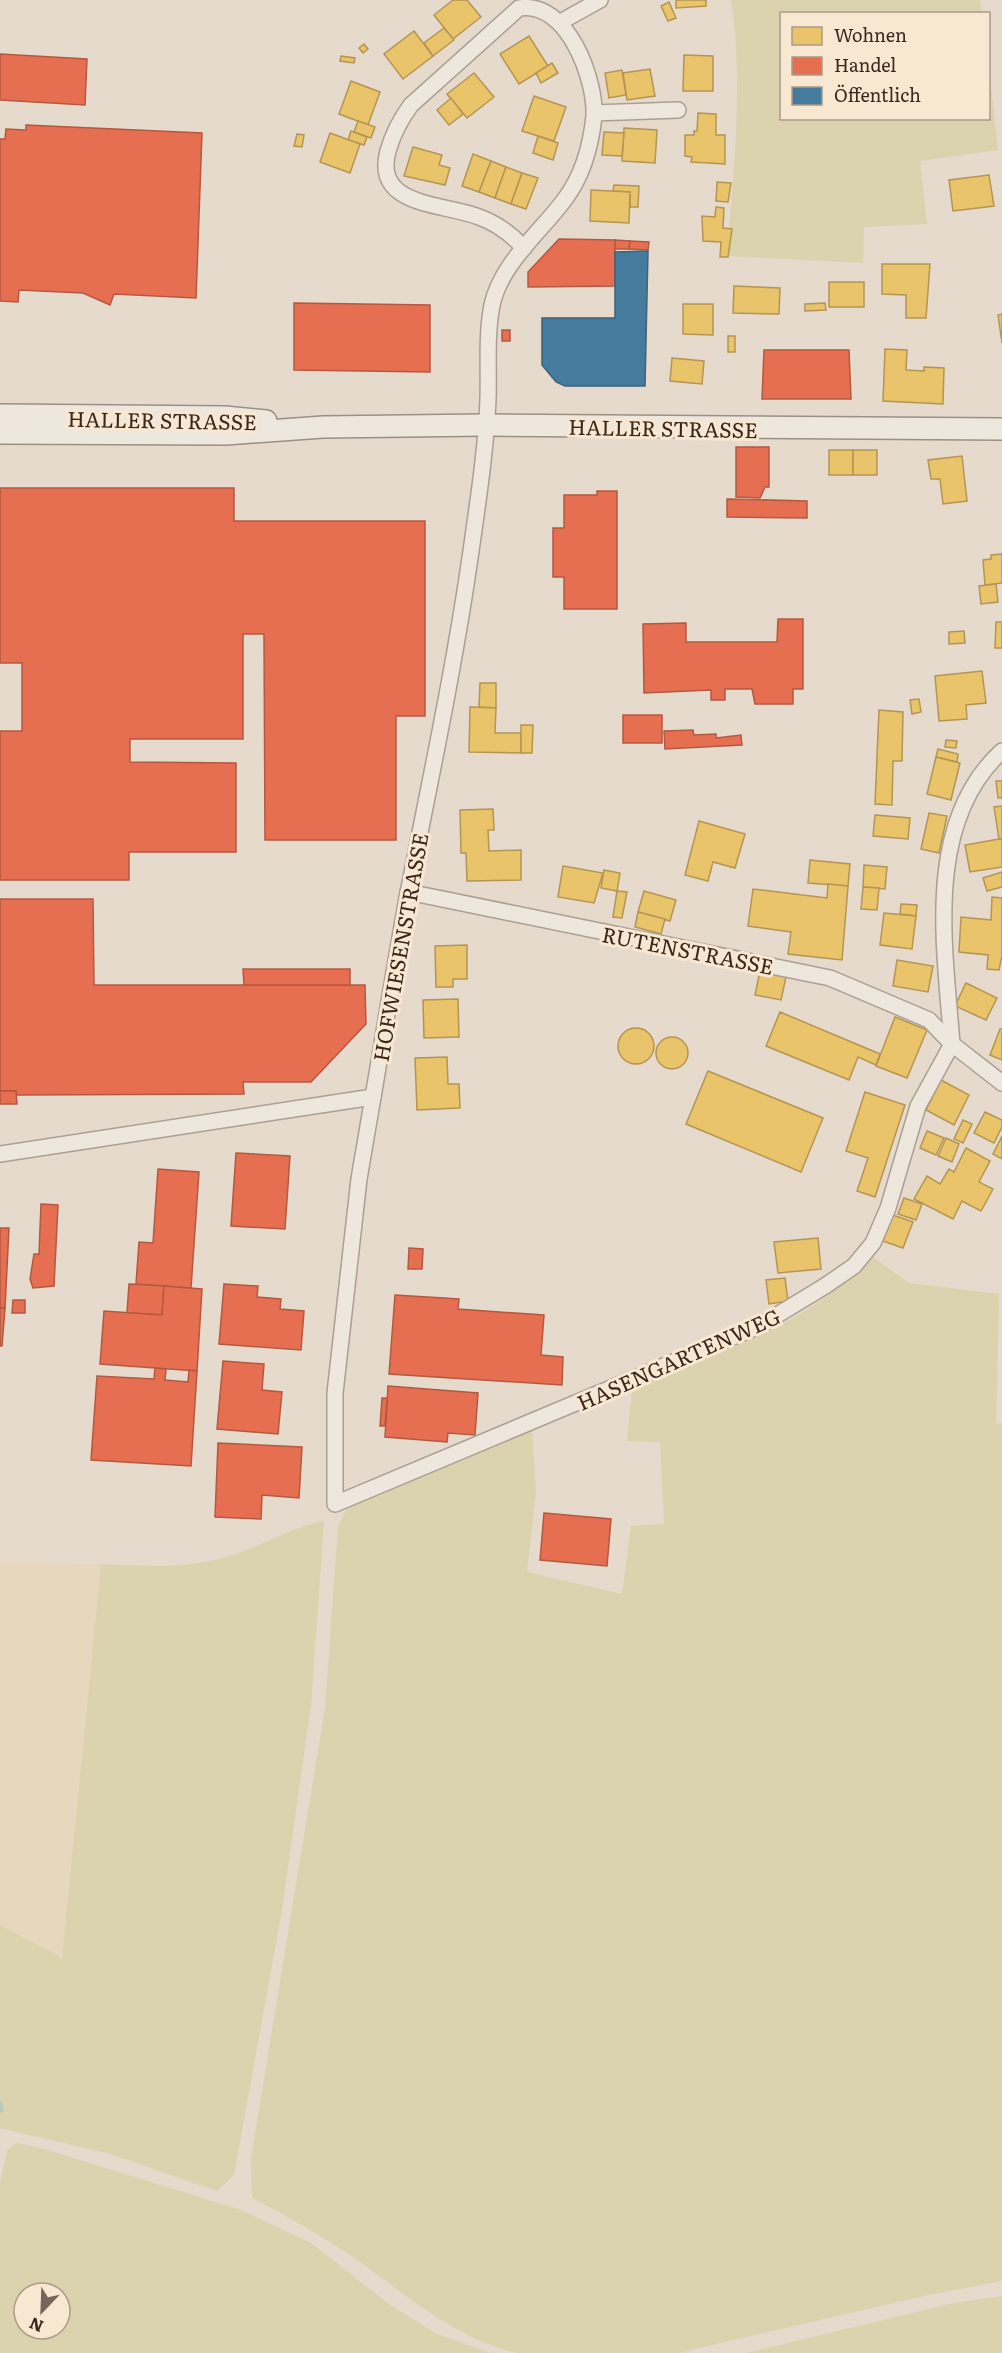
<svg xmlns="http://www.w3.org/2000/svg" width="1002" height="2353" viewBox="0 0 1002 2353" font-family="Literata,serif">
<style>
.farmland{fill:#e7d7bc}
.green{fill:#dad3ad;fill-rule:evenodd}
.homes{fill:#e9c46a;stroke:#b49553;stroke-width:1.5}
.shops{fill:#e76f51;stroke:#b35941;stroke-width:1.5}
.public{fill:#457b9d;stroke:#426277;stroke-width:1.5}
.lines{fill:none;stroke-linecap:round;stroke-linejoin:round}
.stream{stroke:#b8cabc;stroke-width:5}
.street-casing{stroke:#ab9f95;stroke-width:18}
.secondary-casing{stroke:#9b8f86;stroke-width:24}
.street{stroke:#eee7de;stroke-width:15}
.secondary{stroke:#eee7de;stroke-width:21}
.labels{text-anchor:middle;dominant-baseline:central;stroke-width:6;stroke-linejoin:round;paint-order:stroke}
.street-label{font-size:21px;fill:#3a271d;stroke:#f8e7d1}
</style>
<rect width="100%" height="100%" fill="#e6dacc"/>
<path class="farmland" d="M0,1562L101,1564L62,1958L0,1925Z"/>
<g class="green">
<path d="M731,0H980L982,13L782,14V118H988L989,66L998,150L920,161L927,224L864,227L863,263L727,256C733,172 744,84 731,0Z"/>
<path d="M870,1255L909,1283L999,1294L996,1424L1002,1423V2281L928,2295L678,2353H518C457,2340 408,2296 359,2261C324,2237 289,2217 252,2198L251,2158L325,1708L338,1526L347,1508L532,1429L536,1492L527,1572L622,1594L631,1526L664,1524L660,1442L627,1441L632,1389C709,1356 818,1322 870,1255Z"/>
<path d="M324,1521L311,1705L282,1910L234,2175L217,2191L110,2154L0,2128V1925L62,1958L101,1564C149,1566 186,1570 233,1555C265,1545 291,1527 324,1521Z"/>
<path d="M16,2143L41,2148L241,2210L311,2243L390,2305L437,2334L490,2353H0V2183L7,2151ZM24,2293H60V2329H24Z"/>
<path d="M1002,2296V2353H746L954,2303Z"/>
</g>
<g class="homes">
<path d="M453,0H467L481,17L453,39L434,15Z"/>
<path d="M676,0H706V6L676,8Z"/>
<path d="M669,2L676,18L668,21L661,6Z"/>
<path d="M444,28L454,40L433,56L424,43Z"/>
<path d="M414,31L433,56L403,79L384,54Z"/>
<path d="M529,36L548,66L519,84L500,54Z"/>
<path d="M364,44L368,49L363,53L359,48Z"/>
<path d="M684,55L713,56V91H683Z"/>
<path d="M341,56L355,58L354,63L340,61Z"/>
<path d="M552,63L558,73L541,83L536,73Z"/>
<path d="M650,69L655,96L627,100L623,73Z"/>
<path d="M622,70L626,95L609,98L605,73Z"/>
<path d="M474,73L494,97L467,118L447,94Z"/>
<path d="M351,81L380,92L368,125L339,114Z"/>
<path d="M534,96L566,107L554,141L522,131Z"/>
<path d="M451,98L463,114L449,125L437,110Z"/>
<path d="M698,113L716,114V135H725V164L691,162L692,157L685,156V135H694V131H697Z"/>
<path d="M358,121L375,127L371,138L354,132Z"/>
<path d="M624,128L657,130L655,163L622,161Z"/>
<path d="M351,131L367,137L364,145L348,140Z"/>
<path d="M604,132L624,133L622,156L602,155Z"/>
<path d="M330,133L360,144L350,173L320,162Z"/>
<path d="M297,134L304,135L302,147L294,146Z"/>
<path d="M538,136L558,143L553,160L533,153Z"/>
<path d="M413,147L442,155L439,165L450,168L445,185L404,176Z"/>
<path d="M473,154L491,161L479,192L462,186Z"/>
<path d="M491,161L506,167L495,198L479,192Z"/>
<path d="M506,167L522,173L511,204L495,198Z"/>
<path d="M522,173L538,178L526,209L511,204Z"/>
<path d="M989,175L994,206L953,211L949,180Z"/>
<path d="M717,182L731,183L728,202L716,201Z"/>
<path d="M614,185L639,186L638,207H630V192L613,191Z"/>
<path d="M591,190L630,192L629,223L590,221Z"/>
<path d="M716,207L724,208L723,228L732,229L728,257H720L721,242L703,241L702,216L715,217Z"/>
<path d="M882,264H930L926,318H906V295L882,294Z"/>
<rect x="829" y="282" width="35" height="25"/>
<path d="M734,286L780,288L779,314L733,313Z"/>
<path d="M825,303L826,310L805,311V304Z"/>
<path d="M683,304H713V335L683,334Z"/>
<path d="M1002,314V343L998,315Z"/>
<rect x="728" y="336" width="7" height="16"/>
<path d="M885,349L907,350L906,370L924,371V367L944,368L943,404L883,401Z"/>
<path d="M672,358L704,361L702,384L670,381Z"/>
<rect x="829" y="450" width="24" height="25"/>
<rect x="853" y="450" width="24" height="25"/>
<path d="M962,456L967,501L943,504L940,479H931L928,460Z"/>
<path d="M1002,554V583L985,585L983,560L991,559V555Z"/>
<path d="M996,584L998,602L981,604L979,586Z"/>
<path d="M996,622H1002V648H995Z"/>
<path d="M964,631L965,643L949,644V632Z"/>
<path d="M982,671L986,703L966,705L967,719L939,721L935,676Z"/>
<path d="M480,683H496V708L479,707Z"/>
<path d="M919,699L921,712L912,714L910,700Z"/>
<path d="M470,707L496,708L495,733H521V753L469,752Z"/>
<path d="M879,710L903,712L902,761H893L892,805L875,804Z"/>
<path d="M521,725H533L532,753H521Z"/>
<path d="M946,740L957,741L956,748L945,747Z"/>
<path d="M938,749L958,754L957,762L936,757Z"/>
<path d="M936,757L960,763L951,800L927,794Z"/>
<path d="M996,781H1002V798H998Z"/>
<path d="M1002,806V839H999L994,807Z"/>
<path d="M493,809L494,830H488L489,851L521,850V880L467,881L466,853H461L460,810Z"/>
<path d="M929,813L947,816L939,853L921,849Z"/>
<path d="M875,815L910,818L908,839L873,836Z"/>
<path d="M699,821L745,834L735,868L713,862L708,881L685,875Z"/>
<path d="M999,839H1002V867L970,872L965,845Z"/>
<path d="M810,860L850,864L848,886L808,883Z"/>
<path d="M864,865L887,867L885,889L863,887Z"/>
<path d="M563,866L603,873L594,903L558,897Z"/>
<path d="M604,870L620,873L617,891L601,888Z"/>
<path d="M1002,872V887L987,891L983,878Z"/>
<path d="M828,884L848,886L842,960L788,954L791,932L748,926L753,889L827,898Z"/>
<path d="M863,887L879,888L877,910L861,909Z"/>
<path d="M617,891L627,892L622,918L613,917Z"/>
<path d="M644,891L676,900L670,921L638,912Z"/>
<path d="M992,897L1002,898V956L999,970L987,969L988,955L959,952L961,917L991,920Z"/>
<path d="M901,904L917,905L916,916L900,914Z"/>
<path d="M638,912L665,919L661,934L635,927Z"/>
<path d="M884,913L916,916L912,949L880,945Z"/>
<path d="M467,945V979H453V987H436L435,946Z"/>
<path d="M897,960L933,966L928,992L893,986Z"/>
<path d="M760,971L786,977L781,1000L755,995Z"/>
<path d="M966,983L997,998L986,1020L955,1006Z"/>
<path d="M458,999L459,1037L424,1038L423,1000Z"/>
<path d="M780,1012L880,1054L876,1065L858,1057L849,1080L766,1046Z"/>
<path d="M895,1017L927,1030L907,1078L876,1066Z"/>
<circle cx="636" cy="1046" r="18"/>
<path d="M1000,1029H1002V1060L990,1055Z"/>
<circle cx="672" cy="1053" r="16"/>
<path d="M447,1057L448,1084H459L460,1108L417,1110L415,1058Z"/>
<path d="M708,1071L823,1118L801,1172L686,1124Z"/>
<path d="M941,1080L969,1095L954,1125L926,1110Z"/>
<path d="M865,1092L905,1105L875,1197L857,1191L868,1158L846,1151Z"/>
<path d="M985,1112L1002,1120V1127L994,1143L974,1133Z"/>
<path d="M963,1120L972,1124L963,1143L954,1139Z"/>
<path d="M927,1131L944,1138L936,1155L920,1148Z"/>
<path d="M1002,1136V1159L993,1154Z"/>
<path d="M946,1138L959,1144L952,1162L938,1156Z"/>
<path d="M966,1148L990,1161L979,1182L993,1189L981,1211L962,1201L953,1219L914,1199L927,1176L940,1184L949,1169L954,1172Z"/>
<path d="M904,1198L922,1204L916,1220L898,1214Z"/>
<path d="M893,1215L913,1222L903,1248L883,1241Z"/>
<path d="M818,1238L821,1269L778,1273L774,1242Z"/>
<path d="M785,1278L788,1301L769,1304L766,1280Z"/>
</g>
<g class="shops">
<path d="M0,54L87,59L85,105L0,100Z"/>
<path d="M26,125L202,133L196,298L114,294L110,305L83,293L19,290L18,302L0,301V139H5L6,129L26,130Z"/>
<path d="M559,239L615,240V286L528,287V272Z"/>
<path d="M615,240L630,241L629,249H615Z"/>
<path d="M630,241L649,242L648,250L629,249Z"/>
<path d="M294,303L430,305V372L294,370Z"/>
<rect x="502" y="330" width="8" height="11"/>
<path d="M764,350H849L851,399H762Z"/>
<path d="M736,447H769V487H765L760,498L736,497Z"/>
<path d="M0,488H234V521H425V716H396V840H265L264,634H243V739H130V762L236,763V852H129V880H0V731H22V663H0Z"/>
<path d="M597,491H617V609H564V577H553V528H564V495H597Z"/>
<path d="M727,499L807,501V518L727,517Z"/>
<path d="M778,619H803V689H793V704H755L752,689H725V700H711V690L644,693L643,624L686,623V642H777Z"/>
<rect x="623" y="715" width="39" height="28"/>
<path d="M693,730L694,735L716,734V738L741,735L742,745L665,749L664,731Z"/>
<path d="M0,899H93L94,985H365L366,1024L311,1082H243L244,1094L16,1095V1091H0Z"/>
<path d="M243,969H350V985H244Z"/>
<path d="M0,1091H16L17,1104H0Z"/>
<path d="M236,1153L290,1156L285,1229L231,1226Z"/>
<path d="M158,1169L199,1172L191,1288L136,1284L139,1242L153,1243Z"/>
<path d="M41,1204L58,1205L54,1286L33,1288L30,1279L34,1254H39Z"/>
<path d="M0,1228H9L5,1308H0Z"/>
<path d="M409,1248L423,1249L422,1269H408Z"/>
<path d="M129,1284L164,1286L162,1315L127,1313Z"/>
<path d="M224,1284L258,1286L257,1297L281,1299L280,1309L304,1311L301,1350L219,1344Z"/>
<path d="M164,1286L202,1289L197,1371L100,1364L104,1311L162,1315Z"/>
<path d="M395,1295L459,1299L458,1309L544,1315L541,1355L563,1357L562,1385L389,1374Z"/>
<path d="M13,1300H25V1313H12Z"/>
<path d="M0,1308H5L2,1346H0Z"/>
<path d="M223,1361L264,1364L262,1390L282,1392L278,1434L217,1429Z"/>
<path d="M155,1368L166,1369L165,1380L188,1382L189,1370L197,1371L191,1466L91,1460L97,1376L154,1379Z"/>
<path d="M388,1386L478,1393L475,1435L448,1433L447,1442L385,1437Z"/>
<path d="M382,1398H387L385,1426H380Z"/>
<path d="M218,1443L302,1447L299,1498L262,1495L261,1519L215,1517Z"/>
<path d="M544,1513L611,1519L607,1566L540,1560Z"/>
</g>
<path class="public" d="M648,251L645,386H565L556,382L542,365V318H615V252Z"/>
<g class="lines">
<path class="stream" d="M0,2104L1,2110"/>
<defs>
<g id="street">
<path d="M564,20L600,0"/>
<path d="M594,113L678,110"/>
<path d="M408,892L830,978L929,1020L952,1044L1002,1083"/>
<path d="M952,1044C945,948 923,823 1002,751"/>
<path d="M373,1097L359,1179L335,1393V1504L759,1326L825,1286L854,1266L873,1243L888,1208L918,1106L952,1044"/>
<path d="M0,1154L373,1097C385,1027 396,957 409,888C431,776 455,664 471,551C478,501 486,450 488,399C489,367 486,336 492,305C501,263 541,232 565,199C583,175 591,145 594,116C596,81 568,0 519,8L411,105C400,120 393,133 388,151C373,207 443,203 479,217C496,223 511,234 524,248"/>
</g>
<g id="secondary">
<path d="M0,415L225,417L266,421"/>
<path d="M0,433L226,434L323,427L486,425L1002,429"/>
</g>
</defs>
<use href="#street" class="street-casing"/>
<use href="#secondary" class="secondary-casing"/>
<use href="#street" class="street"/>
<use href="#secondary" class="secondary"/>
</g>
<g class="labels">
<g class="street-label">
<text transform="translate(162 419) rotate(1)">HALLER STRASSE</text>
<text transform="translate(663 427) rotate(1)">HALLER STRASSE</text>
<text transform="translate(399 947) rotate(-80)">HOFWIESENSTRASSE</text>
<text transform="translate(688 949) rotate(11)">RUTENSTRASSE</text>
<text transform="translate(678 1358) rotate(-24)">HASENGARTENWEG</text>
</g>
</g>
<rect x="780" y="12" width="210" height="108" fill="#f8e7d1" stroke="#ac9a89" stroke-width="1.5"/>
<rect x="792" y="27" width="30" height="18" fill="#e9c46a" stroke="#ac9a89" stroke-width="1.5"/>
<text x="834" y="42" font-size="18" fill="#3a271d">Wohnen</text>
<rect x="792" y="57" width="30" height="18" fill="#e76f51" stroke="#ac9a89" stroke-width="1.5"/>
<text x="834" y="72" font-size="18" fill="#3a271d">Handel</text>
<rect x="792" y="87" width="30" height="18" fill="#457b9d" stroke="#ac9a89" stroke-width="1.5"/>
<text x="834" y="102" font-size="18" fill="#3a271d">Öffentlich</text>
<g transform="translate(42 2311) rotate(203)"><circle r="28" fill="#f8e7d1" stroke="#ac9a89" stroke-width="1.5"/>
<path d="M0-4.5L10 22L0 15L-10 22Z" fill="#76665a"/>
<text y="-9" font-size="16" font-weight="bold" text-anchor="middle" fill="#3a271d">N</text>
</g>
</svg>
